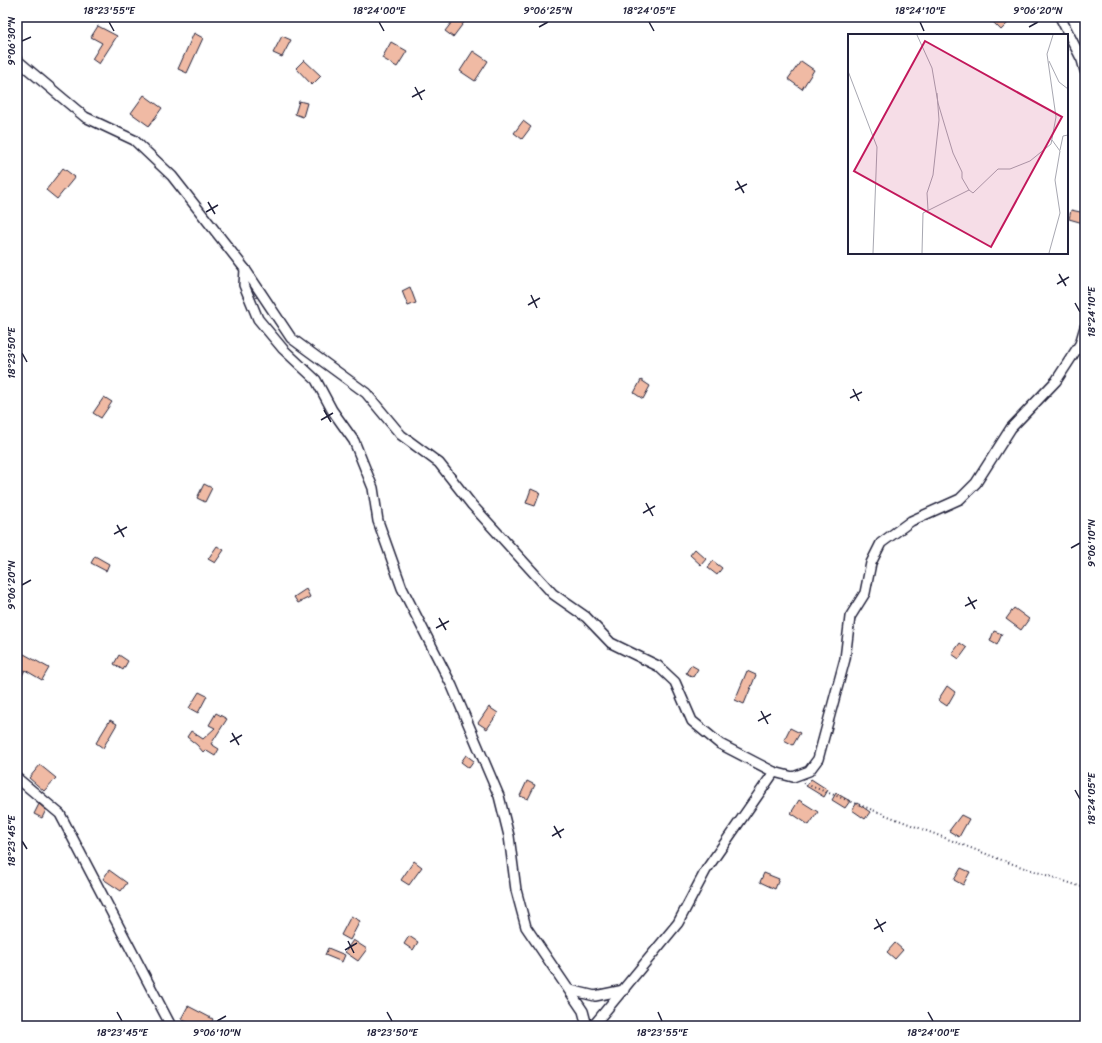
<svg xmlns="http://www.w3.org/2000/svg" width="1102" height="1043" viewBox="0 0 1102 1043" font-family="Sriracha,sans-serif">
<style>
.building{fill:#f0baa4;stroke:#22223b}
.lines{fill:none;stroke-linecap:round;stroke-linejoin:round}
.minor-casing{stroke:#22223b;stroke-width:12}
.path{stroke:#22223b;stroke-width:2;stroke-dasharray:1 3;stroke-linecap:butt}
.minor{stroke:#fff;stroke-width:9}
.ticks{fill:none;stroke:#22223b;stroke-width:1.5}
.inset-road{fill:none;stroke:#a7a7b1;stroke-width:1}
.view{fill:#c2185b;fill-opacity:0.15;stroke:#c2185b;stroke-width:2}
.inset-edge{fill:none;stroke:#22223b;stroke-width:2}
.neatline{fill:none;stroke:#22223b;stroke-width:1.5}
.ticks-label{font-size:10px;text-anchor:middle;fill:#22223b}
</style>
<rect width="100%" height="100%" fill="#fff"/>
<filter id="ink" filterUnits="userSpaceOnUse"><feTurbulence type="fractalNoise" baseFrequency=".025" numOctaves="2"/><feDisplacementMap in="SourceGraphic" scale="8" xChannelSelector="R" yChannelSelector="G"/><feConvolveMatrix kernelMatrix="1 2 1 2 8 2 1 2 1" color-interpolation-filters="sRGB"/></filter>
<g filter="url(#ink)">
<g class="building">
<path d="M456,17H468L453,37L445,31Z"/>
<path d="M988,17H1014L1001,30Z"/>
<path d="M98,26L117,36L99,64L92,59L102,43L91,37Z"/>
<path d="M194,33L203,38L187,73L178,69Z"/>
<path d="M282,36L291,40L282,57L273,53Z"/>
<path d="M391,42L407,51L397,67L382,58Z"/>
<path d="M473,51L488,61L475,81L460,71Z"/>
<path d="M304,60L321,76L312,85L296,68Z"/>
<path d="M801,61L814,70L802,89L788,79Z"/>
<path d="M144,95L162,108L149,126L131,113Z"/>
<path d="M299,101L307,103L303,117L295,114Z"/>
<path d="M523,121L531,127L522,139L514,133Z"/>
<path d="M63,168L75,177L57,199L46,190Z"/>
<path d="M1071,210L1085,213L1083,223L1069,219Z"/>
<path d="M410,287L416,303L408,306L402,291Z"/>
<path d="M641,380L650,386L643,399L634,393Z"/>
<path d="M104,397L112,402L101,418L93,413Z"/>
<path d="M204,484L212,488L205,502L197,498Z"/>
<path d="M531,489L540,493L535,506L526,503Z"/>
<path d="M217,546L224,550L215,563L208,559Z"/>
<path d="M695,549L706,559L701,565L690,555Z"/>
<path d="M95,556L109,564L106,571L91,563Z"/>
<path d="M713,561L722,568L717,575L708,568Z"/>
<path d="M306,589L310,597L298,603L294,597Z"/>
<path d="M1014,608L1029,619L1021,630L1006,619Z"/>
<path d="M994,631L1002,634L997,645L990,641Z"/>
<path d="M960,643L967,648L959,659L952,654Z"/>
<path d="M24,654L49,668L42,680L25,670L17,685V666Z"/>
<path d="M119,655L128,661L123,670L114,664Z"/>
<path d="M691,665L698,669L693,677L686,673Z"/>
<path d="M747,671L756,675L744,704L735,700Z"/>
<path d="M947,686L955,692L947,706L938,700Z"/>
<path d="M199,692L207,696L198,713L189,708Z"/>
<path d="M489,707L498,713L487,729L478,723Z"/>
<path d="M216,713L227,719L211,744L219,749L215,756L205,750L203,752L197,745L187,737L191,731L203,739L215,728L209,725Z"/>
<path d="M110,720L117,724L103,748L96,743Z"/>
<path d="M790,728L800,733L793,745L784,740Z"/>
<path d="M466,755L474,761L469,768L461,762Z"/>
<path d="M40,765L56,778L44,791L29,778Z"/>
<path d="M811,779L828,790L824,797L806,786Z"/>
<path d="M527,781L535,785L528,799L520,796Z"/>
<path d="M836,793L850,801L845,808L832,800Z"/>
<path d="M799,800L818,812L809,825L791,813Z"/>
<path d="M857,803L870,812L865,819L852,810Z"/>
<path d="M39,804L46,810L42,818L34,814Z"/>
<path d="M961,815L969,819L959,837L949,831Z"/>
<path d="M414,861L422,867L409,885L401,880Z"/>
<path d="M961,868L970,872L963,885L954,880Z"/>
<path d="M109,870L127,883L121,891L103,879Z"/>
<path d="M764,873L779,879L775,889L760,882Z"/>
<path d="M351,916L360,921L350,940L341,935Z"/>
<path d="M409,936L418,942L413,950L404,944Z"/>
<path d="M353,940L367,949L358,961L345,952Z"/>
<path d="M895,943L903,950L895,959L887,952Z"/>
<path d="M328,948L345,955L342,962L325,955Z"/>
<path d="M188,1006L213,1019L210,1026H195L181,1019Z"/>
</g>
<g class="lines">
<defs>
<g id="minor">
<path d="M1060,17L1082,60L1085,71"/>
<path d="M17,60L85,117L134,140L172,176L245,269L291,338L366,393L401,435L439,463L472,505L553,594L586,617L611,643L658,666L675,682L692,721L720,744L774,772L793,777L809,771L818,759L845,659L850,617L865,593L871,563L881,543L911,521L960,499L976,483L1011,428L1056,381L1080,344L1085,327"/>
<path d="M245,269L244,285L258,319L283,349L316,380L332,410L354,441L373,488L378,521L402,588L452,686L499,796L509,836L516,890L526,927L583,1011L587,1026"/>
<path d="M17,778L60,814L171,1026"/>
<path d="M570,990L595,996L624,990"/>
<path d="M593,1026L678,923L706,870L774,772"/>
</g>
</defs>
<use href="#minor" class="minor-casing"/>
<path class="path" d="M803,783L1007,862L1085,888"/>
<use href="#minor" class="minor"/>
</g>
</g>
<path class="ticks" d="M109,22L114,31M379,22L384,31M649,22L654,31M920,22L924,31M539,27L548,22M1029,27L1038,22M22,41L31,37M415,87L422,100M412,97L425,90M737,181L744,193M735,190L747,184M208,202L215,214M206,212L218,205M1059,274L1066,286M1057,284L1069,277M531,295L537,308M1075,303L1080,312M528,305L540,298M22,353L27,362M853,389L859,401M850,398L862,392M324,410L331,422M321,420L333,413M646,503L653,516M643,513L655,506M117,525L124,537M114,534L127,527M1071,548L1080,543M22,585L31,580M968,597L975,609M965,606L977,600M439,618L446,630M436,628L449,621M761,711L768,724M758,721L771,714M232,733L239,745M230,742L242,735M1075,790L1080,799M554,826L561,838M552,836L564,829M22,841L27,849M876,919L883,932M874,929L886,922M348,941L354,953M345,950L357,943M117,1012L122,1021M387,1012L392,1021M658,1012L662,1021M928,1012L933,1021M217,1021L226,1016"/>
<g transform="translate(848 34)">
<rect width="220" height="220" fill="#fff"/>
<path class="inset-road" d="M69,1L84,34L90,69L105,119L114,138V144L121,156L125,159L150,135H162L182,127L203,110L208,83L199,20L205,1M201,27L211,48L220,55M0,37L29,113L25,219M212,116L215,102L220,101M80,176L79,159L85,141L91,86L89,59M74,219L75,179L121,156M201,219L212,179L207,146L212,117L204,106"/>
<path class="view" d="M77,7L214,83L143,213L6,137Z"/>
<rect width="220" height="220" class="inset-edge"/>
</g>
<rect width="1102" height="1043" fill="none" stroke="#fff" stroke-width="44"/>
<rect x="22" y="22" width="1058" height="999" class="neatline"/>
<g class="ticks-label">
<text x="109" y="14">18°23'55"E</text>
<text x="379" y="14">18°24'00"E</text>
<text x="548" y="14">9°06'25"N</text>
<text x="649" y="14">18°24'05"E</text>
<text x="920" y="14">18°24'10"E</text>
<text x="1038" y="14">9°06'20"N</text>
<text transform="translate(11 41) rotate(-90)" y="4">9°06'30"N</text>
<text transform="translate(1091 312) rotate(-90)" y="4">18°24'10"E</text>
<text transform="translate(11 353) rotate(-90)" y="4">18°23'50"E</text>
<text transform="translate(1091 543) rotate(-90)" y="4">9°06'10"N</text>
<text transform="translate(11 585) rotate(-90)" y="4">9°06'20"N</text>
<text transform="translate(1091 799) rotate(-90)" y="4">18°24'05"E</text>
<text transform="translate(11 841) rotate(-90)" y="4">18°23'45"E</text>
<text x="122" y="1036">18°23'45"E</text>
<text x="217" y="1036">9°06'10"N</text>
<text x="392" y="1036">18°23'50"E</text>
<text x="662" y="1036">18°23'55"E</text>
<text x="933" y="1036">18°24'00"E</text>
</g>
</svg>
